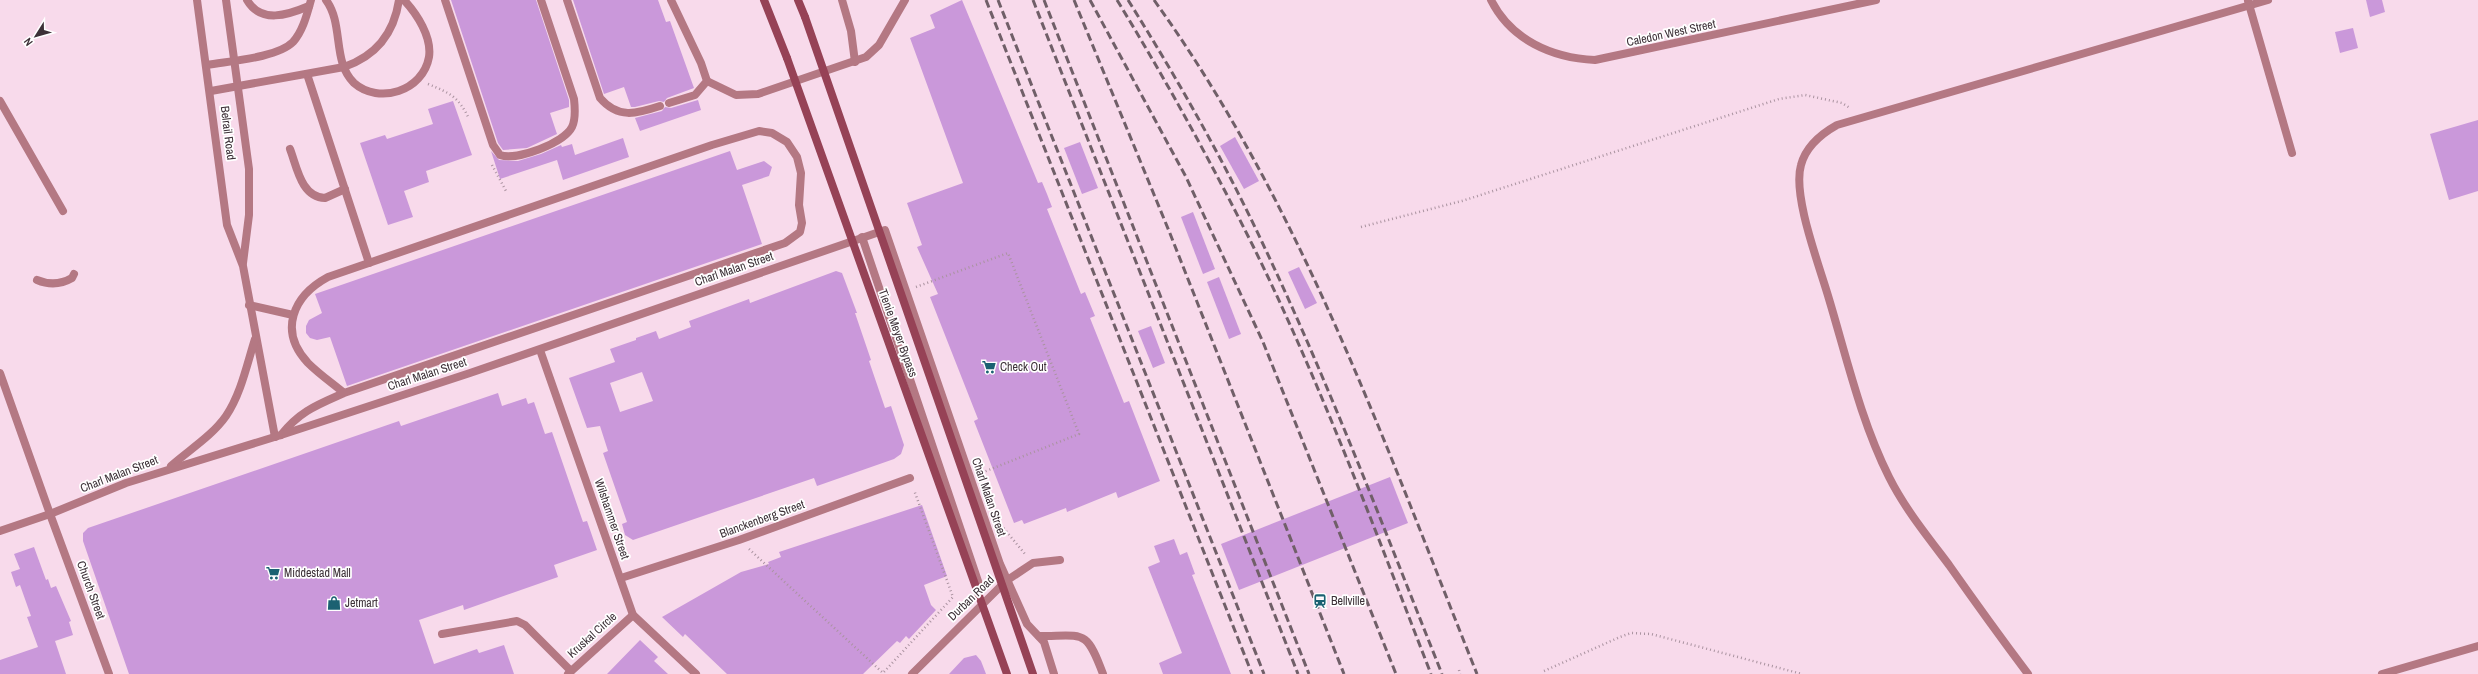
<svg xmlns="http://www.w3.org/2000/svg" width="2478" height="674" viewBox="0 0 2478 674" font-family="'Archivo Narrow',sans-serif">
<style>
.building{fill:#ca98da;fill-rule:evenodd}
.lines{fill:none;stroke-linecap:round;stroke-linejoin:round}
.path{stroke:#aa93a0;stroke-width:2.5;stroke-dasharray:1 3;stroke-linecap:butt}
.lane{stroke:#b47883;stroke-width:8}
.street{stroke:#b47883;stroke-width:8}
.secondary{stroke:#964256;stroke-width:8}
.rail{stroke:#705f68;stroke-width:3;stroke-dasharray:8 4;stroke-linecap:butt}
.secondary-bridge{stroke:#964256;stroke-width:8}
.labels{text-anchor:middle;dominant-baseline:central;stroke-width:3.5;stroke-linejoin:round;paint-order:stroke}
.street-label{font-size:12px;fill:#3c3037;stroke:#fff}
.poi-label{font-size:12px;fill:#3c3037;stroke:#fff;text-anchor:start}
</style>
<rect width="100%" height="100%" fill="#f8daeb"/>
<g class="building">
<path d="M451,0H536L569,100V107L550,113L557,134L527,148L503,150L498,143Z"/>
<path d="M573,0H658L666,22L670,21L694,88L667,98L664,102L659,101L635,107H631L624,87L604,94Z"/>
<path d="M962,0L1038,183L1042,182L1047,194L1052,207L1047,209L1081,294L1085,292L1095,316L1090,318L1124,403L1129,401L1160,481L1118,498L1116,492L1067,512L1066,508L1024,524L1022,520L1014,523L974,421L978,419L930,297L938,294L917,247L922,245L907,203L963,183L910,38L935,28L930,15Z"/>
<path d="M2366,0H2382L2385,12L2370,17Z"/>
<path d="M2353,28L2358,48L2340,53L2335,32Z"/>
<path d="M698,100L701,110L640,131L635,118L662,111L665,107L671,108Z"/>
<path d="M453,101L472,155L426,171L429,182L404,191L413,217L388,225L360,143L385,135L387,139L433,124L428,109Z"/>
<path d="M2478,120V191L2449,200L2430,134Z"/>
<path d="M1235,137L1259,181L1244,189L1220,146Z"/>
<path d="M623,138L629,157L563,180L557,160L500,179L491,151L499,160L518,161L541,154L561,145L562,147L572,144L575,155Z"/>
<path d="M1080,142L1098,188L1082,194L1064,148Z"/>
<path d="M730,151L737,170L764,161L772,167L769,176L742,185L762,244L347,386L330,337L317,340L310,338L306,333V326L309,320L322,313L315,294Z"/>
<path d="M1193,212L1215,269L1203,274L1181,217Z"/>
<path d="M1299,267L1317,303L1305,309L1288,272Z"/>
<path d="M836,271L842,273L857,313H855L871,360L869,361L885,408L891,406L904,445L901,454L894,459L817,486L814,478L633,540L625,535L622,524L627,522L603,453L608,451L600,426L587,428L569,378L615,362L610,349L636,340V338L656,331L659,339L691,327L689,321L749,299L750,303ZM642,372L653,401L620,412L610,383Z"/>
<path d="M1219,277L1241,334L1229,339L1207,282Z"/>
<path d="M1151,326L1165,363L1153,368L1138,331Z"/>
<path d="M498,393L502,406L526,398L528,404L534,402L545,434L552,432L583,522L587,521L597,550L554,565L558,577L464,610L463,605L419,620L434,664L477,649L479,653L504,645L514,674H129L83,541V533L88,528L399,421L401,426Z"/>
<path d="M1390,477L1408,523L1239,590L1221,544Z"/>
<path d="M922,505L947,576L924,585L931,605L936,610L909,639L906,636L900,643L897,641L863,674H727L685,634L683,637L662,617L741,572L769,564L768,562L781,557L779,552Z"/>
<path d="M1174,539L1180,555L1187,552L1195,574L1192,575L1231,674H1163L1159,663L1182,653L1148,567L1160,562L1154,546Z"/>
<path d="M34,547L46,580L48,579L51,588L56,586L71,621L69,622L73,635L55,641L66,674H0V660L38,647L27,617L31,616L20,585L16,587L11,572L20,569L14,554Z"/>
<path d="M640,640L658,657L654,661L668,674H607Z"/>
<path d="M976,655L981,661L986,674H949L964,658Z"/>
</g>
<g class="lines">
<g class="path">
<path d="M428,84C450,93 459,97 469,119"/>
<path d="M492,165L506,191"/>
<path d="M1361,227L1462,201L1779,99L1805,95L1842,103L1850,108"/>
<path d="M916,287L1008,253L1079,434L981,473"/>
<path d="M1001,525L1025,554"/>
<path d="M749,549L883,673L953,597L914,490"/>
<path d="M1459,670L1460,674"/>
<path d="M1544,671L1620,637L1631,633L1651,634L1802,674"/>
</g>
<g class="lane">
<path d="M247,0C261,24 288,15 309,6"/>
<path d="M326,0C344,24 332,62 354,83C379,105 423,91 429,57C432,37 417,14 404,0"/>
<path d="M445,0L493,145L500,155C517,161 564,143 572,127C576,119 575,108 574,99L541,0"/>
<path d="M567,0L600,98C618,119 636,114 660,106"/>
<path d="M842,0L851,31L855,62"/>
<path d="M2248,1L2292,153"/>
<path d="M207,65C229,61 277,58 293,42C303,31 307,14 311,0"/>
<path d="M307,74L369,263"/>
<path d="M707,81L736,95L758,94L866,57L879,45L905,0"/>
<path d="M211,91L344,67C376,56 394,34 399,0"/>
<path d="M0,101L63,211"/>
<path d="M669,103L695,95L707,81L701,63L671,0"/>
<path d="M290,149C297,167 301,197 325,198L345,189"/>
<path d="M37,280C49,285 60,285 72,278L74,274"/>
<path d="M249,305L293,315"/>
<path d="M0,373L50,514"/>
<path d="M281,435C300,411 317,405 344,393L785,243L800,232L802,223L799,205L801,173L797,157L787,142L772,133L759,131L712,145L328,277C293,296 278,331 308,363C319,374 332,383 344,393"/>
<path d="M1006,581L1033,563L1060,560"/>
<path d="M442,634L517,621L525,625L571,671"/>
<path d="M1039,636C1084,636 1086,628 1103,674"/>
<path d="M2028,674C2001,638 1975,602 1949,565C1928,537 1905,509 1889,477C1861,421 1847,359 1829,299C1820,267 1792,196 1801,165C1806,146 1821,134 1837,125L2268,0"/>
<path d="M2382,674L2478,646"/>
</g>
<g class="street">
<path d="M197,0L227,225L243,266L275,437"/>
<path d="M226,0L249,169V215L243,263"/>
<path d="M1491,0C1511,40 1552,58 1595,60L1876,0"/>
<path d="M862,237L979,584"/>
<path d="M540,350L633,615L696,674"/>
<path d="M171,466C189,450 212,436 226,416C241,394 247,364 255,339"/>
<path d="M50,514L109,674"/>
<path d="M0,531L50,514L126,483L281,435L470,373L885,230L1000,564L1027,624L1044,642L1054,674"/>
<path d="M621,578L739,540L910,478"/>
<path d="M568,674L633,615"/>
<path d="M912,674L1006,581"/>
</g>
<g class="secondary">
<path d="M764,0L787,58"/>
<path d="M798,0L805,17"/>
</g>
<g class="rail">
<path d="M986,0L1252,674"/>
<path d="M998,0L1264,674"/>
<path d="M1033,0L1298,674"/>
<path d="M1044,0L1309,674"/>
<path d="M1074,0L1169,231L1344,674"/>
<path d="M1090,0L1186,177L1263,342L1396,674"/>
<path d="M1117,0C1166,80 1211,162 1253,246C1321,384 1375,530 1431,674"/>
<path d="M1128,0C1177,78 1223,159 1262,242C1329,383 1384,529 1442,674"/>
<path d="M1154,0C1301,204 1384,442 1477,674"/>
</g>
<g class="secondary-bridge">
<path d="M805,17L1033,674"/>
<path d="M787,58L1007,674"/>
</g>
</g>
<defs>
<symbol id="supermarket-bare" viewBox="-9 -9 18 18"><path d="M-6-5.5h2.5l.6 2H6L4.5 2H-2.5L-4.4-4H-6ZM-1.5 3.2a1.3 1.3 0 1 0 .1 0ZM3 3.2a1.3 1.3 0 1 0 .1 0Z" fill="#1b6172" stroke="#fff" stroke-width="2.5" paint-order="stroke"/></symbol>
<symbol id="station-bare" viewBox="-9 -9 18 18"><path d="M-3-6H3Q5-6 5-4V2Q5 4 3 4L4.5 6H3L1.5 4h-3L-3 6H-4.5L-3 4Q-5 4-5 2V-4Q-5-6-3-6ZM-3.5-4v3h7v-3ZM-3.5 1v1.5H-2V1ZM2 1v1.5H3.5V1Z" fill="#1b6172" stroke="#fff" stroke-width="2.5" paint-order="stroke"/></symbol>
<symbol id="shop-bare" viewBox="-9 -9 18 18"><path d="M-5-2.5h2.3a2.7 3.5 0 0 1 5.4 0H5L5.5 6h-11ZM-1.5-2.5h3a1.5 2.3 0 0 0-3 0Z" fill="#1b6172" stroke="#fff" stroke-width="2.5" paint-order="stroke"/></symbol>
</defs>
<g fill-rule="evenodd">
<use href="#supermarket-bare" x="979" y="357" width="20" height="20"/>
<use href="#supermarket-bare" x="263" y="563" width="20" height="20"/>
<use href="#station-bare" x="1310" y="591" width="20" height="20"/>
<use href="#shop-bare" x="324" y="593" width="20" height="20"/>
</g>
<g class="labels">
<g class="street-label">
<text transform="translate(1671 33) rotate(-12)">Caledon West Street</text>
<text transform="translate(228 133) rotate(83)">Belrail Road</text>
<text transform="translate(734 269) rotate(-19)">Charl Malan Street</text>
<text transform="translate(898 333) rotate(70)">Tienie Meyer Bypass</text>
<text transform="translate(427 374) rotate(-18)">Charl Malan Street</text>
<text transform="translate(119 474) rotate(-21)">Charl Malan Street</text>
<text transform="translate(989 497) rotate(71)">Charl Malan Street</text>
<text transform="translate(612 519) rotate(71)">Wilshammer Street</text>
<text transform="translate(762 519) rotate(-20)">Blanckenberg Street</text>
<text transform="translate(91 590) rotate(70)">Church Street</text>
<text transform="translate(971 598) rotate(-44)">Durban Road</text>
<text transform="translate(592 635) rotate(-42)">Kruskal Circle</text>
</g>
<g class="poi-label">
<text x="1000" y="367">Check Out</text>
<text x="284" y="573">Middestad Mall</text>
<text x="1331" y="601">Bellville</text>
<text x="345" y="603">Jetmart</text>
</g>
</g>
<g transform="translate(36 36) rotate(233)" stroke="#ffffff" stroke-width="3" paint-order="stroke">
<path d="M0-3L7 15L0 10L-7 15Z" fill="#3c3037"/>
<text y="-6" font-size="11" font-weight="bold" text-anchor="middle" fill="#3c3037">N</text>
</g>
</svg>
